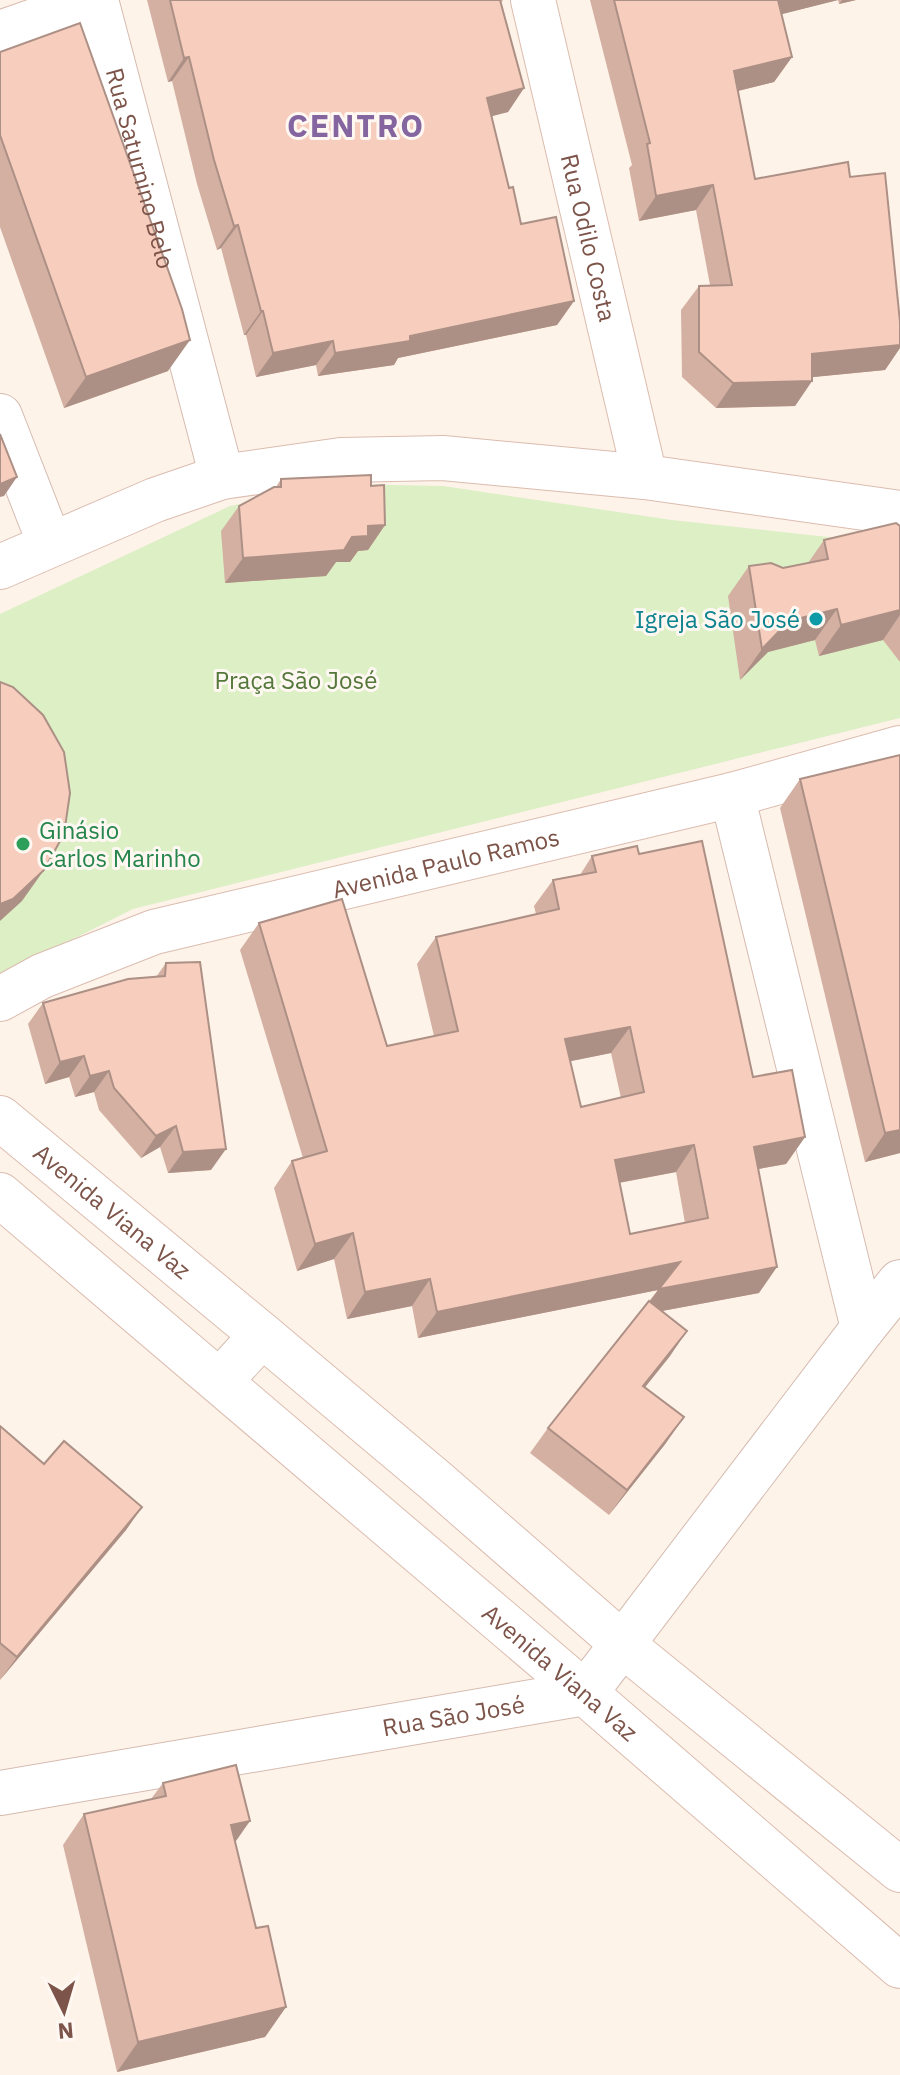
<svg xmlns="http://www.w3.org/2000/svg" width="900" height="2075" viewBox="0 0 900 2075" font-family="'IBM Plex Sans',sans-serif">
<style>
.green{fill:#dcefc5}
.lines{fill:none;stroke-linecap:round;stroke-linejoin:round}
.street-casing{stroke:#d5bbb0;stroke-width:46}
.secondary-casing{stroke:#dbbcaf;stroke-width:46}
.street{stroke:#fff;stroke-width:44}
.secondary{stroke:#fff;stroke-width:44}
.wall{fill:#d4b0a3;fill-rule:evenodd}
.shaded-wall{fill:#ad9085}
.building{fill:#f7cdbe;stroke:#ad9085;stroke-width:2;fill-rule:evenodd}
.culture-dot{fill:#0f9aa8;stroke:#fff8f2;stroke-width:3}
.leisure-dot{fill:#2e9e5b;stroke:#fff8f2;stroke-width:3}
.labels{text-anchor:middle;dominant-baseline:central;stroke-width:6;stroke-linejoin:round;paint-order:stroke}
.street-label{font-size:24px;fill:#7d5449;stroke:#fff8f2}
.culture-label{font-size:24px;fill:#0d838f;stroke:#fff8f2;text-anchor:end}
.park-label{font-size:24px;fill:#54773a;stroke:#fff8f2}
.leisure-label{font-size:24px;fill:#27864d;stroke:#fff8f2;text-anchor:start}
.district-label{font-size:32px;font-weight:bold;letter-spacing:2px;fill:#8465a0;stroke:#fff8f2}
</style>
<rect width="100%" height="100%" fill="#fef3e9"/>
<path class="green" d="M342,484L443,486L672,520L900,545V718L133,909L0,976V614L230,506Z"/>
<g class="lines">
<defs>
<g id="street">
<path id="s1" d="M96,0L222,477"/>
<path d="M0,416L50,544"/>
<path d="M732,795L863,1328"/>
<path d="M220,1381L262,1335"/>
<path id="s2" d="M0,1793L585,1693L863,1328L900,1282"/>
</g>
<g id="secondary">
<path id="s3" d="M533,0L645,477"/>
<path d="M0,33L94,0"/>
<path d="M0,567L155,500L222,477L341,460L443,458L645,477L900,513"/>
<path id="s4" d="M0,999L42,976L154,932L732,795L900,748"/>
<path id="s5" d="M0,1118L262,1335L437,1482L640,1659L900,1870"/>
<path id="s6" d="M0,1195L585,1693L900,1966"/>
</g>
</defs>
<use href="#street" class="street-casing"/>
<use href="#secondary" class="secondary-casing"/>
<use href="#street" class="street"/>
<use href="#secondary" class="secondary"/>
</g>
<g class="wall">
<path d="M147,0H503L501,3L524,88L508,112L491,116L509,188L521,224L574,301L557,325L398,358L394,365L318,376L316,365L256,377L246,335H244L221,248L217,250L197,184L172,81L168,82Z"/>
<path d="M590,0H856L839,4L838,0L781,14L792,57L774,82L738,91L755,179L850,177L900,322V348L885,370L812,377V381L795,406L716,408L682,377L681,310L699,286L710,285L696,210L639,221L629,168L632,165Z"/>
<path d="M0,52L168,371L64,408L0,227Z"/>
<path d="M281,479L371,486L385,525L368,550L358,551L350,562H336L326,576L225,583L221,531L239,506L276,487Z"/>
<path d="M900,526V662L883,640L819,656L815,640L768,652L740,680L728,596L749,566L783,568L808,563L824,540Z"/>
<path d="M900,755V1153L865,1162L780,808L800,779Z"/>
<path d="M639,854L753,1077L805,1137L786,1164L758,1169L759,1293L662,1311L670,1356L645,1387L666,1443L609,1515L530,1453L548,1428L658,1290L418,1338L412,1306L347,1319L334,1259L297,1271L274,1188L292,1161L303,1158L240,950L259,923L387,1046L434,1036L417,964L436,937L536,914L534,906L553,880L580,875L592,856ZM611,1053L621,1098L581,1107L570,1061ZM676,1172L685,1223L630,1234L619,1183Z"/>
<path d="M166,963L211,1170L168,1173L160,1147L141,1158L99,1110L94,1092L75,1097L69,1077L45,1084L28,1024L43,1003L156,977Z"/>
<path d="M0,1426L44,1464L142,1507L126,1530L0,1680Z"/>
<path d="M163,1783L235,1842L256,1928L286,2007L265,2037L117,2072L63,1845L84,1814L151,1799Z"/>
</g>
<g class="shaded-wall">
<path d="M773,0H838L759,20Z"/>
<path d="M842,0H856L839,4Z"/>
<path d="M189,57L172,81L168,82L184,58Z"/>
<path d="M792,57L774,82L717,96L734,71Z"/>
<path d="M524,88L508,112L470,122L487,98Z"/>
<path d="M713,185L696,210L639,221L656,196Z"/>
<path d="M238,225L221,248L217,250L234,226Z"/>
<path d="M574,301L557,325L398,358L394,365L318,376L335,353Z"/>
<path d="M261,311H263L246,335H244Z"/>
<path d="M190,340L168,371L64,408L86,377Z"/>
<path d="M333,341L316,365L256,377L273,353Z"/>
<path d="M900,345V348L885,370L794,379L812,354Z"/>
<path d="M812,381L795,406L716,408L733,383Z"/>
<path d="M17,477L4,496L0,497V484Z"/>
<path d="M385,525L368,550L358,551L350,562H336L326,576L225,583L243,558L352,537L368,526Z"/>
<path d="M837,609L815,640L768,652L740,680L762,649L789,621Z"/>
<path d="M900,610V615L883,640L819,656L841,625Z"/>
<path d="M44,870L22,901L0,921V904Z"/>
<path d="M630,1027L611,1053L547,1066L565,1039Z"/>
<path d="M84,1056L69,1077L45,1084L60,1062Z"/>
<path d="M109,1071L94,1092L75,1097L90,1076Z"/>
<path d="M176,1126L160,1147L141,1158L156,1136Z"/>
<path d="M900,1130V1153L865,1162L885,1133Z"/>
<path d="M805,1137L786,1164L735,1173L754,1147Z"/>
<path d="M694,1145L676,1172L596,1187L615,1160Z"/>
<path d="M226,1149L211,1170L168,1173L183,1152Z"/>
<path d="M353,1233L334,1259L297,1271L315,1244Z"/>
<path d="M680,1262L777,1267L759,1293L640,1315L658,1290L418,1338L437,1312Z"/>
<path d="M430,1279L412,1306L347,1319L365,1292Z"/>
<path d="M687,1331L670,1356L626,1411L643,1386Z"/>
<path d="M684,1417L666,1443L609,1515L627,1490Z"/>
<path d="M142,1507L126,1530L0,1680L17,1657Z"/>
<path d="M250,1821L229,1851L231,1825Z"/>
<path d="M286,2007L265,2037L117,2072L138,2042Z"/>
</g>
<g class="building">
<path d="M170,0H500L524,88L487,98L509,188L513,187L521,224L556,217L574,301L410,336V341L335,353L333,341L273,353L263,311H261L238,225L234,226L214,160L189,57L184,58Z"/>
<path d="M614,0H778L792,57L734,71L755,179L848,162L850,177L885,173L900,322V345L812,354V381L733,383L699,352V286L732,285L713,185L656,196L647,144L650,143Z"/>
<path d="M80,23L182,309L190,340L86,377L0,135V52Z"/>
<path d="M0,434L17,477L0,484Z"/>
<path d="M371,475V486L384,485L385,525L368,526V536L352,537L344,550L243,558L239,506L274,487H281V479Z"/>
<path d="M896,523L900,526V610L841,625L837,609L789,621L762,649L749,566L771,563L783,568L828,559L824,540Z"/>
<path d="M0,682L13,687L43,715L64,752L70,793L64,834L44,870L13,899L0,904Z"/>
<path d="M900,755V1130L885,1133L800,779Z"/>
<path d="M702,841L753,1077L792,1070L805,1137L754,1147L777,1267L659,1289L680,1262L437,1312L430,1279L365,1292L353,1233L315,1244L292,1161L327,1151L259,923L342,899L387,1046L458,1031L436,937L559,909L553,880L596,872L592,856L637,846L639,854ZM630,1027L644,1092L581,1107L565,1039ZM694,1145L708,1218L630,1234L615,1160Z"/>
<path d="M200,962L226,1149L183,1152L176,1126L156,1136L114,1088L109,1071L90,1076L84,1056L60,1062L43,1003L128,979L165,976L166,963Z"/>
<path d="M649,1301L687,1331L643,1386L684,1417L627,1490L548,1428Z"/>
<path d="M0,1426L44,1464L64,1441L142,1507L17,1657L0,1643Z"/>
<path d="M236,1765L250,1821L231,1825L256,1928L268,1926L286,2007L138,2042L84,1814L166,1796L163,1783Z"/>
</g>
<circle class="culture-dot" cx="816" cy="619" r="8"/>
<circle class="leisure-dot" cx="23" cy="844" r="8"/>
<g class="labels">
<g class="street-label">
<text stroke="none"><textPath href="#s1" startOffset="174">Rua Saturnino Belo</textPath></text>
<text stroke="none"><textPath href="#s3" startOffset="244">Rua Odilo Costa</textPath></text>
<text stroke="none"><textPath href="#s4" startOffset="468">Avenida Paulo Ramos</textPath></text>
<text stroke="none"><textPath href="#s5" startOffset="146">Avenida Viana Vaz</textPath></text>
<text stroke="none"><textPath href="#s6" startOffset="736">Avenida Viana Vaz</textPath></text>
<text stroke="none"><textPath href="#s2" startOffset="460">Rua São José</textPath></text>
</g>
<g class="culture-label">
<text x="800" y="619">Igreja São José</text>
</g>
<g class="park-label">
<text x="296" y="680">Praça São José</text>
</g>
<g class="leisure-label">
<text x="39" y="830">Ginásio<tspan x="39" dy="28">Carlos Marinho</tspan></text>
</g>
<g class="district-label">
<text x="356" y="125">CENTRO</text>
</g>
</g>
<g transform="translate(64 2011) rotate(175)" stroke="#fff8f2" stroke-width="6" paint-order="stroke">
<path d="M0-6L14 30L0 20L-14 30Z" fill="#7d5449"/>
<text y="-12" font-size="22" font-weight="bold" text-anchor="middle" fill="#7d5449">N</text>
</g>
</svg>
